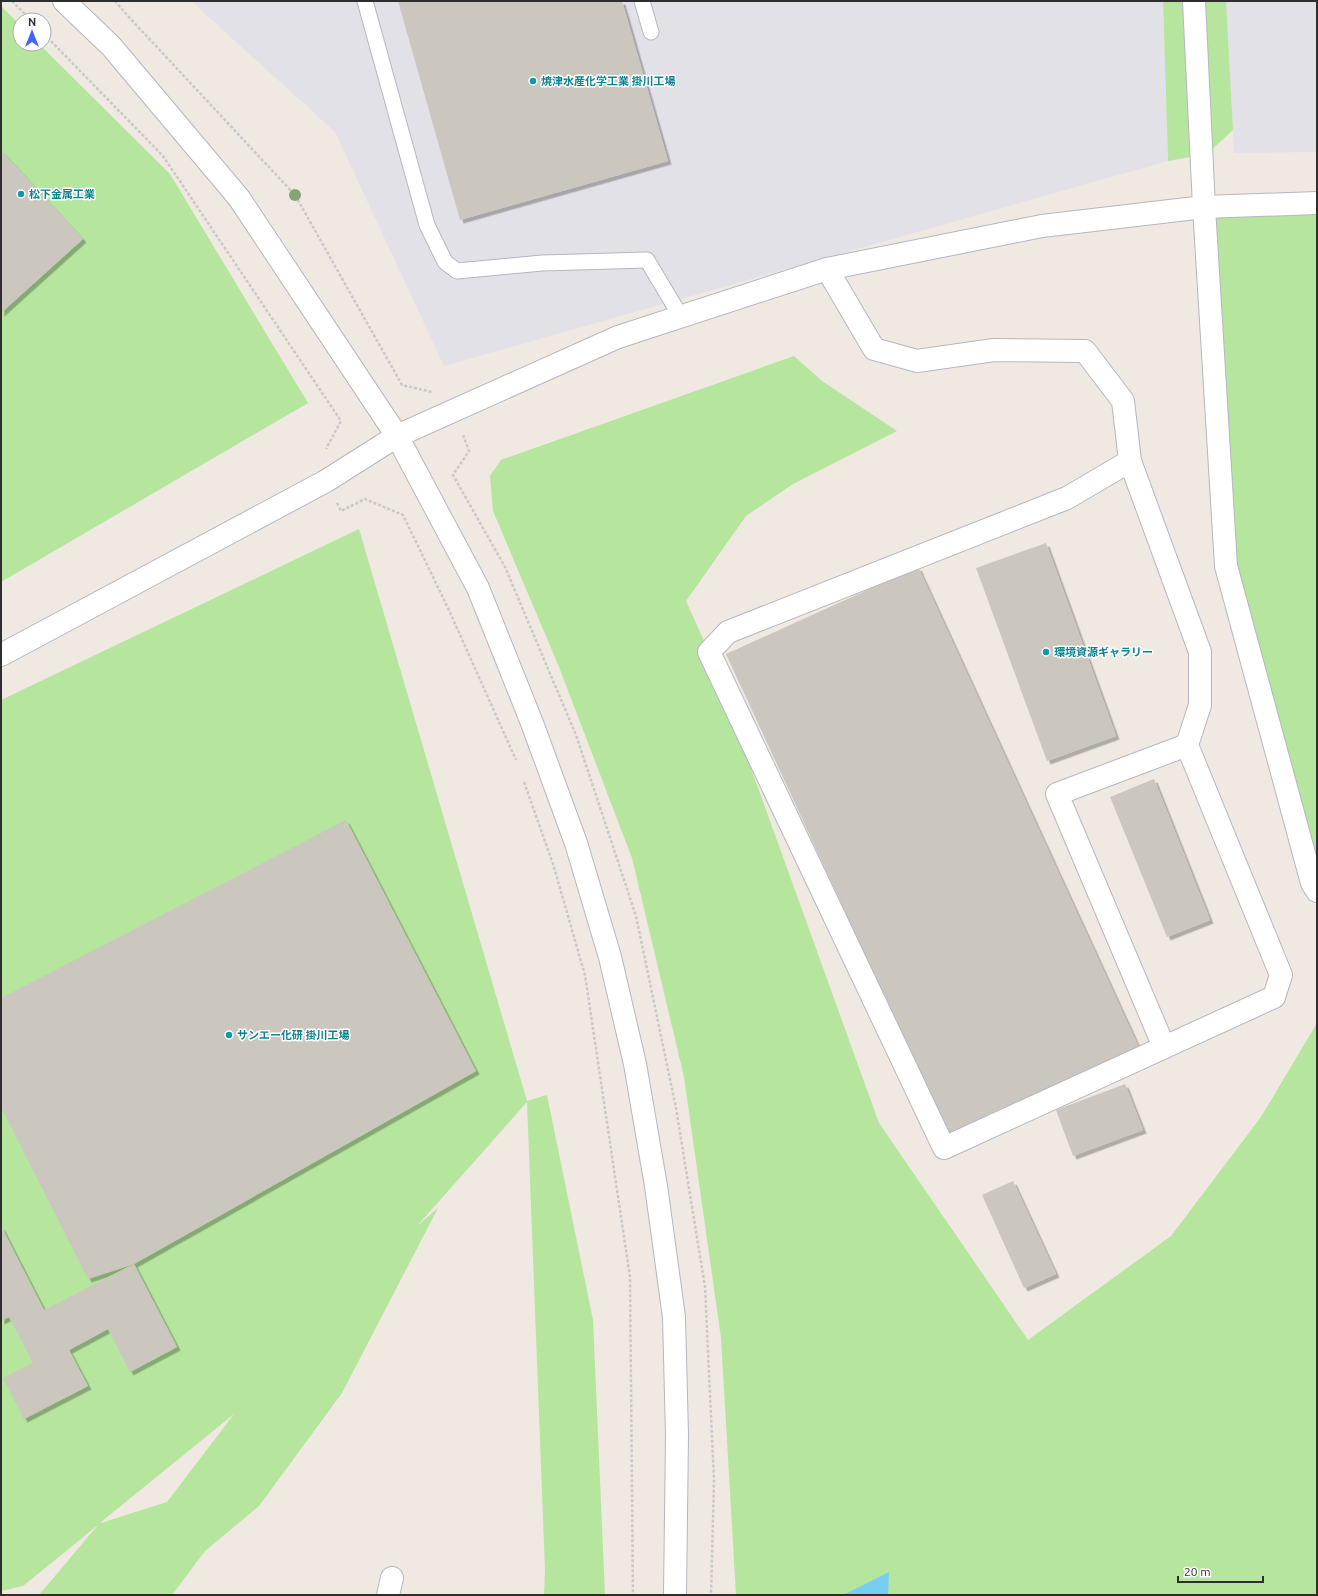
<svg xmlns="http://www.w3.org/2000/svg" width="1318" height="1596" viewBox="0 0 1318 1596" font-family="Ubuntu,'Noto Sans JP',sans-serif">
<style>
.industrial{fill:#e3e1e8}
.green{fill:#b6e59e;fill-rule:evenodd}
.water{fill:#75cff0}
.building{fill:#cbc7bf;filter:url(#shadow)}
.lines{fill:none;stroke-linecap:round;stroke-linejoin:round}
.lane-casing{stroke:#b4b7c1;stroke-width:17}
.street-casing{stroke:#b4b7c1;stroke-width:24}
.secondary-casing{stroke:#b4b7c1;stroke-width:24}
.path{stroke:#c9c9c9;stroke-width:2.5;stroke-dasharray:3 2;stroke-linecap:butt}
.lane{stroke:#fff;stroke-width:15}
.street{stroke:#fff;stroke-width:22}
.secondary{stroke:#fff;stroke-width:22}
.tree{fill:#84a574}
.culture-dot{fill:#0f9aa8;stroke:#fff;stroke-width:1.5}
.labels{text-anchor:middle;dominant-baseline:central;stroke-width:3;stroke-linejoin:round;paint-order:stroke}
.culture-label{font-size:11px;font-weight:bold;fill:#0d838f;stroke:#fff;text-anchor:start}
</style>
<defs>
<filter id="shadow"><feDropShadow dx="3.5" dy="3.5" stdDeviation="0" flood-color="#0004"/></filter>
</defs>
<rect width="100%" height="100%" fill="#efe9e1"/>
<g class="industrial">
<path d="M191,1H1163L1168,161L444,366L335,132Z"/>
<path d="M1226,1H1317V152L1234,153Z"/>
</g>
<g class="green">
<path d="M1163,1H1226L1233,130L1207,154L1168,161Z"/>
<path d="M1,6L20,25V44H39L170,174L308,403L1,582Z"/>
<path d="M1204,207H1317V889L1222,504Z"/>
<path d="M794,356L822,381L897,431L793,484L746,516L686,601L709,652L879,1123L1028,1340L1171,1236L1261,1117L1317,1023V1595H736L721,1338L684,1077L632,858L559,667L493,511L490,476L501,460Z"/>
<path d="M359,529L527,1101L547,1095L593,1320L605,1595H544L545,1570L527,1102L417,1226L438,1208L342,1393L259,1506L205,1551L172,1595H39L98,1525L23,1586L1,1591V700ZM234,1414L167,1502L101,1523V1522Z"/>
</g>
<path class="water" d="M889,1572L888,1595H843Z"/>
<g class="building">
<path d="M398,1H622L668,161L460,220Z"/>
<path d="M1,150L83,239L1,313Z"/>
<path d="M1046,543L1116,736L1047,761L976,568Z"/>
<path d="M918,567L1139,1048L948,1135L726,654Z"/>
<path d="M1154,779L1210,920L1167,937L1110,797Z"/>
<path d="M346,820L476,1071L134,1264L88,1279L1,1107V998Z"/>
<path d="M1125,1084L1143,1130L1073,1156L1056,1110Z"/>
<path d="M1013,1181L1056,1274L1024,1288L982,1195Z"/>
<path d="M1,1226L44,1310L134,1264L177,1347L130,1372L108,1329L69,1350L88,1386L24,1419L3,1378L33,1363L9,1317L1,1321Z"/>
</g>
<g class="lines">
<defs>
<g id="lane">
<path d="M365,1L427,225L445,262L457,271L542,263L647,260L681,317"/>
<path d="M642,1L651,32"/>
</g>
<g id="street">
<path d="M1194,1L1204,207L1226,566L1312,883L1317,891"/>
<path d="M827,269L874,349L917,361L994,350L1085,351L1123,401L1130,461L1200,652V705L1187,745L1281,975L1274,997L944,1148L709,652L728,632L1067,498L1130,461"/>
<path d="M1164,1047L1057,794L1187,745"/>
<path d="M388,1595L392,1578"/>
</g>
<g id="secondary">
<path d="M64,1L111,46L239,198L397,436L478,588L532,723L576,843L610,957L635,1064L656,1186L674,1317L677,1435L675,1595"/>
<path d="M1,655L326,481L397,436L618,337L827,269L1042,226L1204,207L1317,203"/>
</g>
</defs>
<use href="#lane" class="lane-casing"/>
<use href="#street" class="street-casing"/>
<use href="#secondary" class="secondary-casing"/>
<g class="path">
<path d="M12,1L31,20"/>
<path d="M115,1L126,14L295,195L402,385L432,392"/>
<path d="M44,34L163,156L341,421L326,449"/>
<path d="M463,435L469,451L453,475L505,567L576,735L636,916L676,1108L705,1287L714,1480L711,1595"/>
<path d="M337,503L341,511L365,499L403,515L448,608L516,760"/>
<path d="M524,782L553,864L585,975L630,1277L633,1595"/>
</g>
<use href="#lane" class="lane"/>
<use href="#street" class="street"/>
<use href="#secondary" class="secondary"/>
</g>
<circle class="tree" cx="295" cy="195" r="6"/>
<g class="culture-dot">
<circle cx="533" cy="81" r="4"/>
<circle cx="21" cy="194" r="4"/>
<circle cx="1046" cy="652" r="4"/>
<circle cx="229" cy="1035" r="4"/>
</g>
<g class="labels">
<g class="culture-label">
<text x="541" y="81">焼津水産化学工業 掛川工場</text>
<text x="29" y="194">松下金属工業</text>
<text x="1054" y="652">環境資源ギャラリー</text>
<text x="237" y="1035">サンエー化研 掛川工場</text>
</g>
</g>
<rect width="1318" height="1596" fill="none" stroke="#2e2e2e" stroke-width="4"/>
<g transform="translate(32 32)"><circle r="19" fill="#ffffff" stroke="#ababab"/>
<path d="M0-3L7 15L0 10L-7 15Z" fill="#4264fb"/>
<text y="-6" font-size="11" font-weight="bold" text-anchor="middle" fill="#2e2e2e">N</text>
</g>
<path d="M1178 1576v6h85v-6" fill="none" stroke="#2e2e2e" stroke-width="2"/>
<text x="1184" y="1576" font-size="12" fill="#2e2e2e" stroke="#ffffff" stroke-width="3" paint-order="stroke">20 m</text>
</svg>
